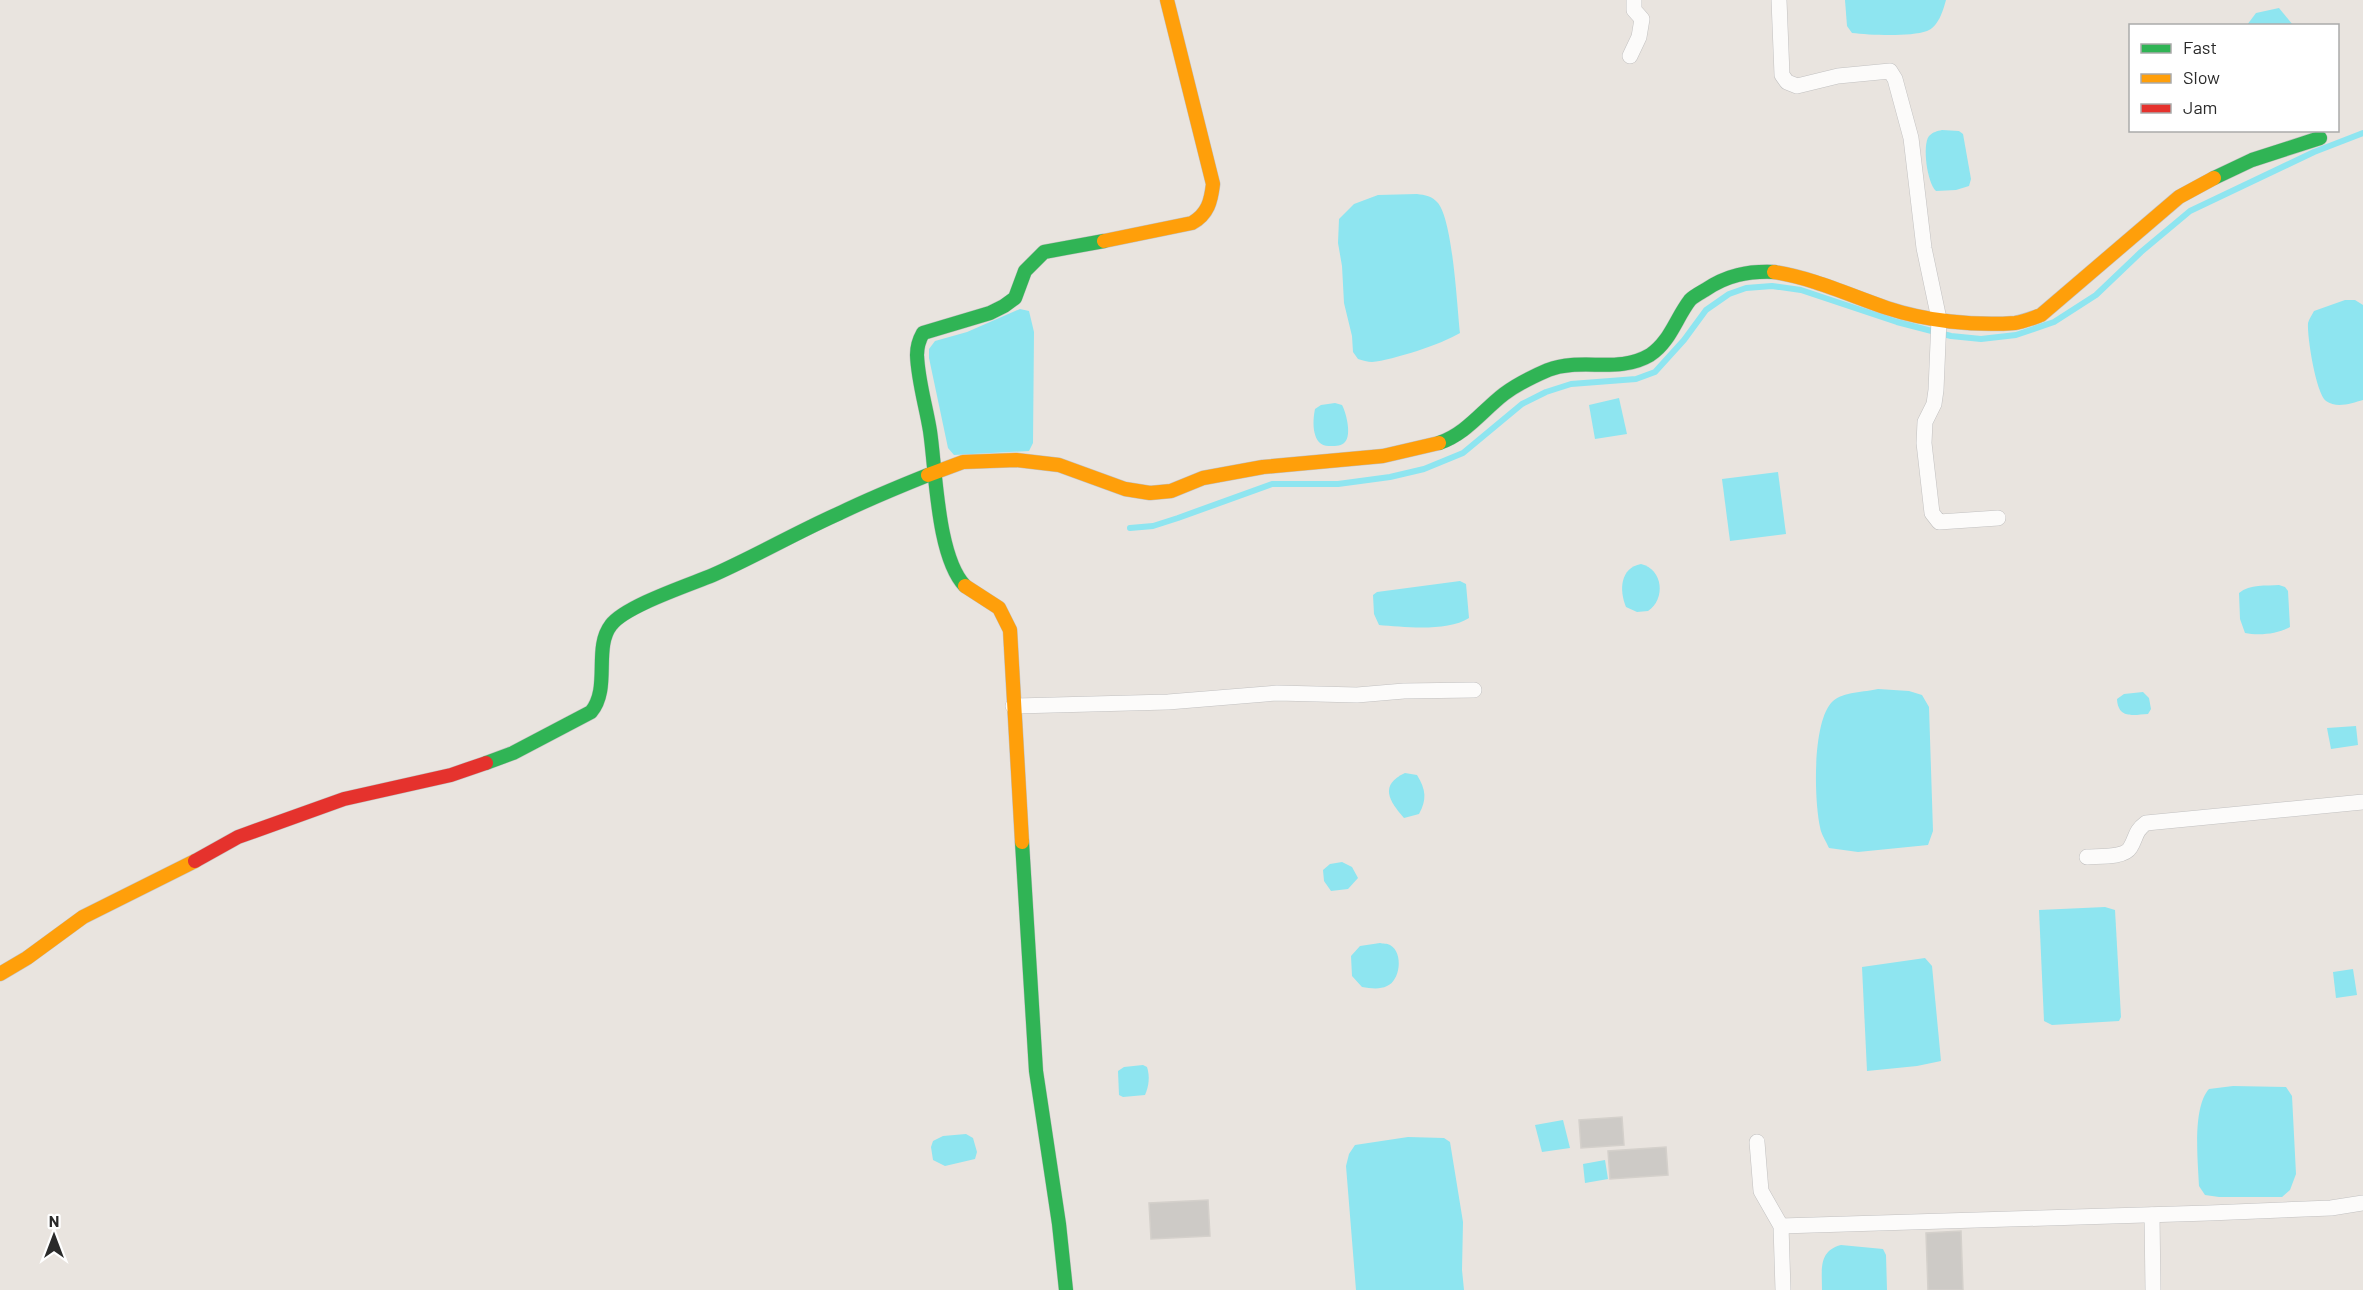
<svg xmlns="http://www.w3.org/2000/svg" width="2363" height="1290" viewBox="0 0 2363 1290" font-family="Barlow,sans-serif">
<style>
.water{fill:#8ee5f0}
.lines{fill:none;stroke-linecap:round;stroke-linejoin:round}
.stream{stroke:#8ee5f0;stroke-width:6}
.building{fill:#cdcac6;stroke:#d4d0cb;stroke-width:1.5}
.street-casing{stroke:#c2c1c1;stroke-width:16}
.fast-casing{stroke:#c2c1c1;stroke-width:15}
.slow-casing{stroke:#c2c1c1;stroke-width:15}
.jam-casing{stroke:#c2c1c1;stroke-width:15}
.street{stroke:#fcfbfa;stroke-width:15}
.fast{stroke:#30b455;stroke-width:14}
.slow{stroke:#ff9f0a;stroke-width:14}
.jam{stroke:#e5322d;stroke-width:14}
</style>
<rect width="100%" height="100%" fill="#e9e4df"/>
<g class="water">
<path d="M1845,0H1946C1943,11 1938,27 1927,31C1910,37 1870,35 1852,33L1847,26Z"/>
<path d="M2279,8L2293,25H2247L2256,13Z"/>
<path d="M1942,130L1959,131L1963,134L1971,179L1969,186L1956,190L1936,191C1927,183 1922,145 1929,136C1933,132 1937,131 1942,130Z"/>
<path d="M1417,194C1425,195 1432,196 1438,203C1453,222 1457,306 1460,333C1442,344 1393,360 1372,362C1368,362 1362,360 1358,359L1353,352L1352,336L1344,303L1342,266L1338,243L1339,219L1354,204L1378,195Z"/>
<path d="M2345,300H2355L2363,305V400C2352,403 2337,409 2326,401C2316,393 2307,337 2308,323C2309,319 2312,315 2314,311Z"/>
<path d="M1020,309L1029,311L1034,332L1033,443L1029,451L954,455L948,448L929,358V349L935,341L967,332Z"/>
<path d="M1619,398L1627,434L1595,439L1589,405Z"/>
<path d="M1335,403L1342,405C1346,412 1352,435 1345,442C1342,446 1336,446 1331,446C1312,448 1312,423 1315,409L1321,405Z"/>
<path d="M1778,472L1786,534L1730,541L1722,479Z"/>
<path d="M1641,564C1663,569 1666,599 1648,611L1637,612L1626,607C1619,590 1620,568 1641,564Z"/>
<path d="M1460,581L1466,584L1469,618C1447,632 1404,627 1379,625L1374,614L1373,595L1377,592Z"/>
<path d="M2279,585L2285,587L2288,591L2290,627C2278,634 2259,636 2245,633L2240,619L2239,593C2250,584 2266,586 2279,585Z"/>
<path d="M1878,689L1909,691L1922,695L1929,707L1933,831L1928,845L1858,852L1829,848C1826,841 1821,834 1820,827C1814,800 1812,720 1833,701C1843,692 1865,692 1878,689Z"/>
<path d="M2143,692L2149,698L2151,709L2148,714C2133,715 2118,719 2117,699L2124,694Z"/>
<path d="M2356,726L2358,745L2331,749L2327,728Z"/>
<path d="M1405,773L1417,775C1426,790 1427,799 1419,814L1404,818C1389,801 1379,785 1405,773Z"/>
<path d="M1342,862L1352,867L1358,878L1348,889L1331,891L1324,881L1323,870L1330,864Z"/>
<path d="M2105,907L2115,910L2121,1017L2119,1021L2052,1025L2044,1021L2039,910Z"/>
<path d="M1380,943C1383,944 1387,943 1390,945C1404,953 1400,981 1387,986C1379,990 1370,988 1362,987L1352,976L1351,956L1360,946Z"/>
<path d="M1925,958L1932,966L1941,1061L1917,1066L1867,1071L1862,967Z"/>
<path d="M2353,969L2357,995L2336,998L2333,972Z"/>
<path d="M1143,1065L1147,1067C1150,1076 1149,1086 1145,1095L1123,1097L1119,1095L1118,1071L1124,1067Z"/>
<path d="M2233,1086L2286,1087L2292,1096L2296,1174L2290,1190L2282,1197H2219L2205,1195L2199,1186C2198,1161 2192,1108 2209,1089Z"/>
<path d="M1563,1120L1570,1148L1542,1152L1535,1125Z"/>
<path d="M966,1134L973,1138L977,1152L975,1159L945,1166L933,1160L931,1147L933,1141L943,1136Z"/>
<path d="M1408,1137L1444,1138L1450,1142L1463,1222L1462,1270L1464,1290H1356L1346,1166L1349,1154L1355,1145Z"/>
<path d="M1605,1160L1608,1179L1585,1183L1583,1164Z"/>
<path d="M1841,1245L1883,1249L1886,1255L1887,1290H1822C1822,1270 1818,1251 1841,1245Z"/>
</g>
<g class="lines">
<path class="stream" d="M1130,528L1153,526L1178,518L1272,484H1338L1390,477L1424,469L1463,453L1522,404L1546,392L1571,384L1636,379L1655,372L1684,340L1706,310L1729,294L1746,288L1772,286L1801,290L1897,322L1951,336L1981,339L2016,335L2054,322L2096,295L2141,252L2190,211L2314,152L2363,133"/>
</g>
<g class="building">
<path d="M1622,1117L1624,1145L1581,1148L1579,1120Z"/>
<path d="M1666,1147L1668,1175L1610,1179L1608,1151Z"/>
<path d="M1208,1200L1210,1236L1151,1239L1149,1203Z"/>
<path d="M1961,1231L1963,1290H1928L1926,1233Z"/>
</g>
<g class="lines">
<defs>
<g id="street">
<path d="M1779,0L1782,75L1787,82L1797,86L1838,76L1890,71L1895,79L1911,138L1924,248L1939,319L1936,390L1934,404L1925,422L1924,443L1932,513L1939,522L1998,518"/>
<path d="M1630,56L1639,37L1642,19L1634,10V0"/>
<path d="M1013,706L1168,702L1277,693L1357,695L1404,691L1474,690"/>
<path d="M2087,857C2098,856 2124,858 2130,848C2137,837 2134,832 2146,823L2363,802"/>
<path d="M1757,1142L1761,1191L1781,1226L1783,1290"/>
<path d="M2152,1215L2153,1290"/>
<path d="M1781,1226L2209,1213L2331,1208L2363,1203"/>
</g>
<g id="fast">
<path d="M2214,178L2252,160L2320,138"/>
<path d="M1439,443C1466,434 1482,411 1504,394C1516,385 1534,376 1548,370C1582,357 1618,374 1650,355C1670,342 1676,318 1690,300C1694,296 1700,293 1705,290C1727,275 1748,271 1774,272"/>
<path d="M965,586C937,557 936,471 930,431C926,406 918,381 917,355C917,346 919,340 923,333L990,313L1004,306L1015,298L1025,271L1044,252L1104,241"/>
<path d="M486,763L513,753L591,712C611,688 593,648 611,625C625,606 689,585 713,575C756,556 797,532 840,513C869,499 898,487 928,475"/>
<path d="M1022,842L1036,1071L1059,1224L1066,1290"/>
</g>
<g id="slow">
<path d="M1104,241L1192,223C1208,214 1211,201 1213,184L1167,0"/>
<path d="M1774,272C1813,278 1849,295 1887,308C1926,321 1974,326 2015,323C2023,322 2033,318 2041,315L2179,197L2214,178"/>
<path d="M928,475L963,462L1016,460L1059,465L1125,489L1150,493L1171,491L1203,478L1263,467L1383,456L1439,443"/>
<path d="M965,586L999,608L1010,630L1022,842"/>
<path d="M0,974L27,958L83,917L195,861"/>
</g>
<path id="jam" d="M195,861L238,837L344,799L451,775L486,763"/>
</defs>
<use href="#street" class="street-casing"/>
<use href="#fast" class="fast-casing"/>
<use href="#slow" class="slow-casing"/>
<use href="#jam" class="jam-casing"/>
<use href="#street" class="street"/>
<use href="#fast" class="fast"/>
<use href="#slow" class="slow"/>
<use href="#jam" class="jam"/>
</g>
<rect x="2129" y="24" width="210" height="108" fill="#ffffff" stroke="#aaaaaa" stroke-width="1.5"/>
<rect x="2141" y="44" width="30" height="9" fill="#30b455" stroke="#aaaaaa" stroke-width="1.5"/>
<text x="2183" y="54" font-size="18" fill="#2a2a2a">Fast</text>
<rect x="2141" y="74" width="30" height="9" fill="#ff9f0a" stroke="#aaaaaa" stroke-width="1.5"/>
<text x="2183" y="84" font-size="18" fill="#2a2a2a">Slow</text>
<rect x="2141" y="104" width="30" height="9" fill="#e5322d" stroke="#aaaaaa" stroke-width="1.5"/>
<text x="2183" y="114" font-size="18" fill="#2a2a2a">Jam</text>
<g transform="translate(54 1236)" stroke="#ffffff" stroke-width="4.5" paint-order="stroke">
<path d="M0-4.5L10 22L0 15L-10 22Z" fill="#2a2a2a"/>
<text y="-9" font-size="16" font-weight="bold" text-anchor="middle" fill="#2a2a2a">N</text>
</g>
</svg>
